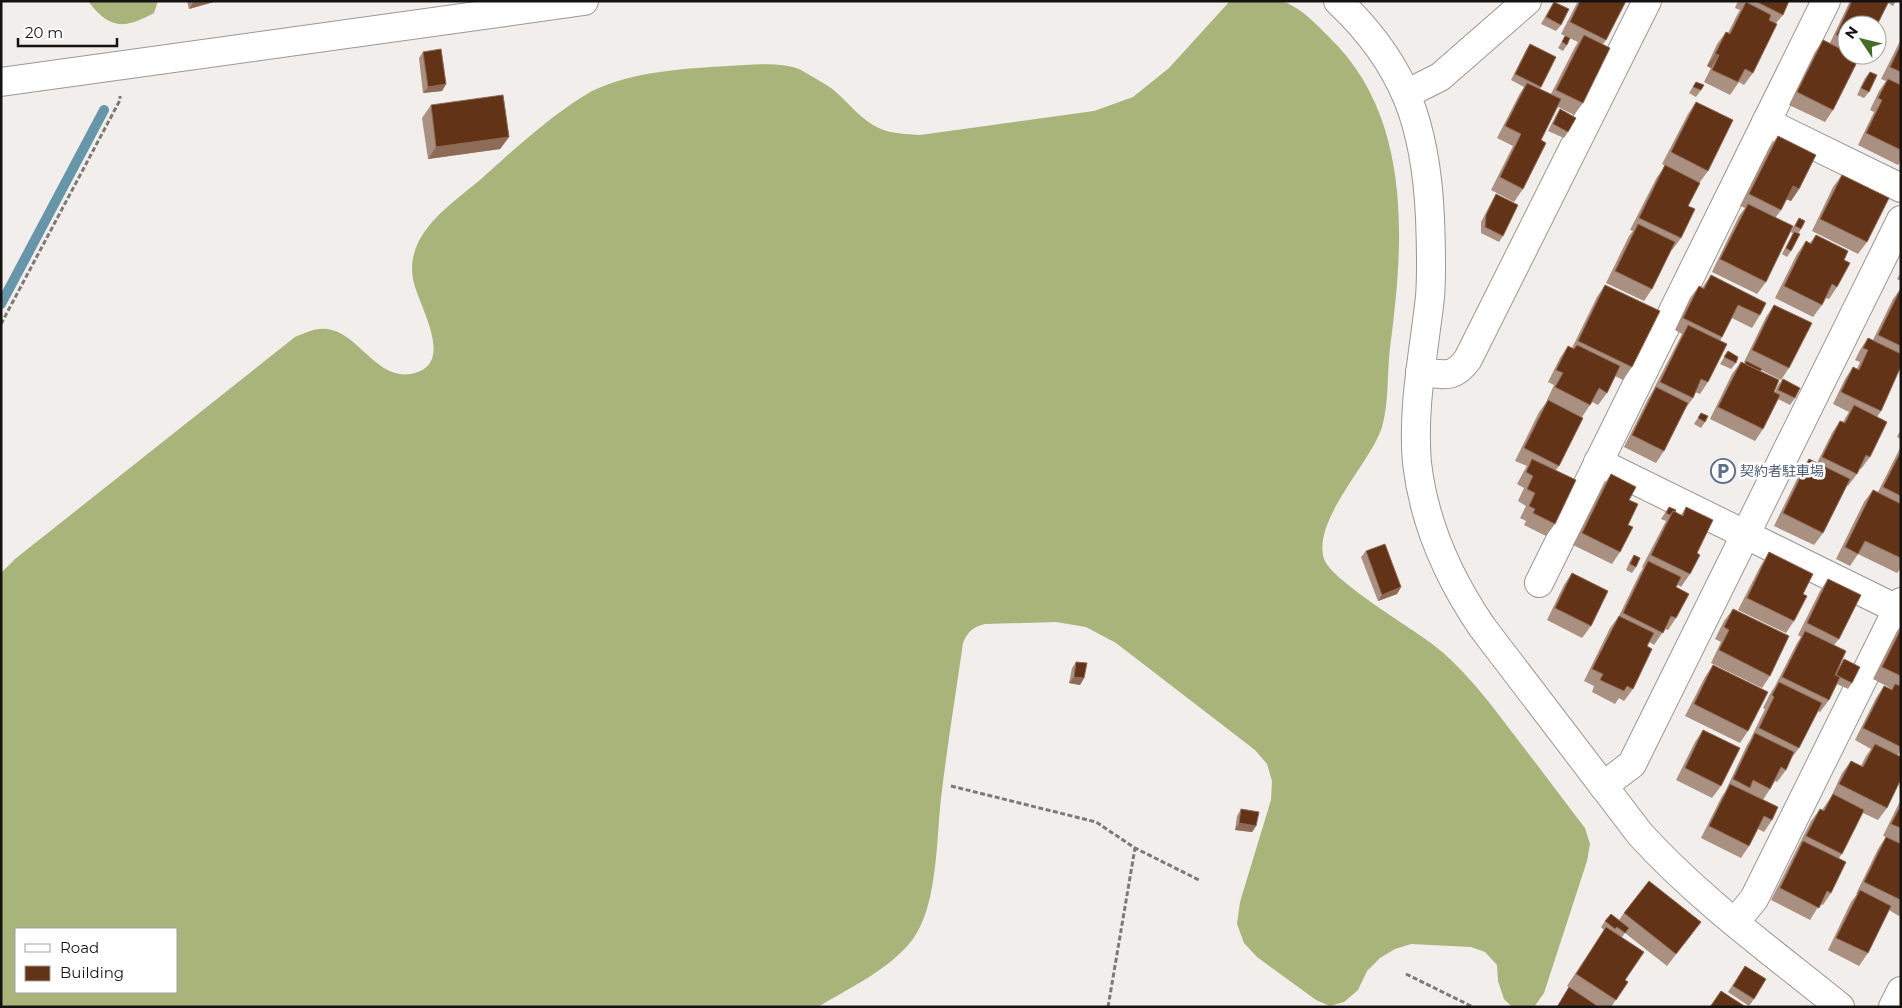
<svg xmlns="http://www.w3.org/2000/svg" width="1902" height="1008" viewBox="0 0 1902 1008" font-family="Montserrat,'Noto Sans JP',sans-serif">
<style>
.forest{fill:#a8b47a;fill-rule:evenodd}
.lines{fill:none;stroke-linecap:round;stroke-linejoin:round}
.stream{stroke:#6796ab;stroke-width:10}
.minor-casing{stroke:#9a9795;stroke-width:30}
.path{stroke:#7c7978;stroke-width:3;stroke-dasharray:5 2.5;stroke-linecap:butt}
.minor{stroke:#fff;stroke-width:28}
.wall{fill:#aa9081}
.shaded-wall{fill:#8e6b57}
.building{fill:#633317;stroke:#8e6b57}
.labels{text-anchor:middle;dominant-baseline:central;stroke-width:5;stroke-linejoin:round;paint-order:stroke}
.service-label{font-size:14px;fill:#4e5e75;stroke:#fff;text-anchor:start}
</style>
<rect width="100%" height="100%" fill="#f2eeeb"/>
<g class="forest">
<path d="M88,1H158L154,13C124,29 110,30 88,1Z"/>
<path d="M1230,1C1242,1 1278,0 1287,3C1303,10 1316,24 1328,36C1413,117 1404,242 1390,348C1387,372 1389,404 1382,427C1370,464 1312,520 1324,559C1331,580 1410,627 1431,643C1465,669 1489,702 1515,736C1539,767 1562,798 1585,828L1590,844L1587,861L1544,993L1534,1007H1512L1504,999L1498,981L1497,965L1485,952L1471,947L1411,944L1395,949L1380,958L1367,971L1358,990L1344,1002L1330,1006L1316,1000L1257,957L1244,943L1237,924L1240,902L1271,800L1272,781L1267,764L1255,750L1116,643L1086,627L1056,622L985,624C973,627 968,631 963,643C956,692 948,741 942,790C936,833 939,903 913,939C889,970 851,987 818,1007H1V573L15,559L295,337C307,332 319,326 332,330C361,337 381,386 418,372C454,359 417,303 413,279C405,234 450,205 480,180C509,154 538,127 570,105C577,100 585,95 592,91C635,71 681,69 728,66C748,65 783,61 801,70C811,76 822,82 831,88C848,101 861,121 881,129C893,134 907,134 920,135L1094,111L1133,97L1169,68ZM16,929H176V992H16Z"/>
</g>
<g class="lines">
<path class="stream" d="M1,304L104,110"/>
<defs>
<g id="minor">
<path d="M1338,1C1406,65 1426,127 1430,218C1431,244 1432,271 1430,297C1424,352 1412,407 1417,463C1424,524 1448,577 1482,627L1640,834C1699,899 1771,951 1840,1007"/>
<path d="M1,82L584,1"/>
<path d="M1406,94L1440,77L1527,1"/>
<path d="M1766,122L1901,188"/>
<path d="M1420,372C1443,374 1453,380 1468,359L1647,1"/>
<path d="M1598,462L1901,611"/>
<path d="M1539,583L1826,1"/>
<path d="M1603,786L1632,764L1901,220"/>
<path d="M1735,922L1754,899L1901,602"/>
<path d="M1893,1007L1901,991"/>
</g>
</defs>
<use href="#minor" class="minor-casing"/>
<g class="path">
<path d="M1,324L120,100V96"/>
<path d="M951,786L1096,822L1135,848L1199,880"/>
<path d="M1406,974L1473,1007"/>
<path d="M1108,1007L1135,848"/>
</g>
<use href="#minor" class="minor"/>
</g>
<g class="wall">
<path d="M187,1H217L189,9Z"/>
<path d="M1578,1H1626L1606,40L1603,44L1583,103L1574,115L1558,107L1541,140L1523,189L1514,202L1491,190L1513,146L1497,138L1519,95L1524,87L1511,80L1526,50L1530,44L1541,87L1540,89L1551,94L1575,47L1578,42L1561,34Z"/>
<path d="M1738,1H1789L1783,15L1776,23L1753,73L1744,85L1739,82L1730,95L1704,82L1711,68L1707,66L1717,44L1726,32L1728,33L1737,15L1740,10L1735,8Z"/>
<path d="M1850,1H1896L1893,6L1888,3L1847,25V55H1861L1833,110L1825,122L1789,105L1815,52L1823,40L1830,43Z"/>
<path d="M1554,2L1561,25L1556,31L1541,24L1550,8Z"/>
<path d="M1565,36L1567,45L1563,51L1558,48Z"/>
<path d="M1901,39V161L1898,165L1858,145L1874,112L1870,110L1879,91L1886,81L1881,79Z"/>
<path d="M423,52L446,84L442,91L423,93L419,58Z"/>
<path d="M1870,72L1869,92L1864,98L1857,95L1865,78Z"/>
<path d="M1696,82L1701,90L1696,97L1689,93Z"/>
<path d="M1696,102L1708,171L1700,182L1688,206L1681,238L1672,250H1671L1652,289L1644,301L1606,283L1629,236L1633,231L1630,230L1657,177L1665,166L1662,164L1688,114Z"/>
<path d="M431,105L509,137L500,149L428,159L422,118Z"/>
<path d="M1560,109L1568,132L1564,138L1548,131L1556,115Z"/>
<path d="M1778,136L1799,189L1791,201L1787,199L1781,210L1776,217L1766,282L1757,294L1712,272L1739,216L1745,208L1740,206L1769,148Z"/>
<path d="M1842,175L1867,242L1858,254L1812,231L1833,187Z"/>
<path d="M1496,194L1503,236L1499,242L1481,233V222L1492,201Z"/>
<path d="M1799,218L1801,229L1798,234L1791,251L1787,257L1782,254L1793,233L1790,232Z"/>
<path d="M1816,235L1844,260L1837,287L1829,299L1826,298L1822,305L1813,317L1775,298L1797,254L1806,241L1810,243Z"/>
<path d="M1901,272V281L1897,279Z"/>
<path d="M1711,275L1760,315L1752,328L1732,318L1720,341L1708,382L1700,394L1695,392L1693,398L1685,409L1664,451L1656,463L1624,447L1648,399L1651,394L1682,334L1675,330L1690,298L1699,286L1702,288Z"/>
<path d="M1605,285L1632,367L1623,380L1615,376L1607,393L1598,405L1592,402L1582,417L1547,400L1554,385L1548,382L1560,358L1568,346L1572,348L1597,297Z"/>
<path d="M1901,288V366L1881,411L1877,417L1870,457L1861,469L1859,468L1857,474L1848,486L1847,485L1823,533L1814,545L1774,526L1801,471L1809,459L1817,463L1832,433L1840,421L1843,422L1849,412L1833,404L1845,379L1853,367L1857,369L1860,362L1855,360L1860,350L1868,338L1873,340L1893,299Z"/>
<path d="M1774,305L1789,368L1781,380L1761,370L1760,371L1774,392H1775L1778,385L1783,379L1795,398L1790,405L1778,399L1763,429L1755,441L1710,419L1732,374L1741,362L1744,363H1745L1744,362L1766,317Z"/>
<path d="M1728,351L1736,363L1731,369L1720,364Z"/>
<path d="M1548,400L1559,466L1556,470L1555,524L1546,536L1524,525L1526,521L1520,518L1526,506L1518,501L1524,488L1517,484L1524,471L1527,466L1515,461L1539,412Z"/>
<path d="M1701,413L1705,422L1701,428L1694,424Z"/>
<path d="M1901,429V439L1897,437Z"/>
<path d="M1901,446V568L1897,573L1858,554L1850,566L1836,559L1864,502L1873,490L1878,492Z"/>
<path d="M1611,474L1629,500L1628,525L1620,552L1612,564L1573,545L1603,486Z"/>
<path d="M1669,507L1681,515L1686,507L1697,553L1690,574L1681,587L1678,585L1676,587V618L1668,630L1665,629L1654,645L1649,642L1633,689L1624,701L1619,698L1615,704L1592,692L1594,686L1584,681L1610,628L1619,616L1640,573L1643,568L1642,567L1666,521L1661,519Z"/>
<path d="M1366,551L1401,587L1397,594L1378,601L1361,557Z"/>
<path d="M1769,552L1803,594L1794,621L1786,633L1738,610L1761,565Z"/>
<path d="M1634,555L1636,567L1632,573L1626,570L1630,561Z"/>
<path d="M1572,573L1591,626L1582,638L1547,620L1564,585Z"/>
<path d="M1828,579L1839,639L1834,645L1840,666L1844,659L1852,683L1848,689L1837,684L1829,700L1820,712L1818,711L1799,748L1790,760L1786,770L1777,782L1775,781L1770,789L1763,800L1772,820L1764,832L1758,829L1749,846L1741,858L1701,838L1722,796L1725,792L1747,745L1750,740L1765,709L1763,708L1770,694L1775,686L1797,643L1801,637L1798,635L1820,591Z"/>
<path d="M1733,609L1770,676L1762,688L1711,663L1721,642L1715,639L1724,621Z"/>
<path d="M1901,626V750L1898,755L1887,808L1878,820L1863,813L1842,854L1839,858L1831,893L1823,905L1820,904L1810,920L1771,900L1811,821L1820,809L1822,810L1831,797L1842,773L1851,761L1861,766L1866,756L1871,749L1855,740L1876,698L1884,686L1892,689L1873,679L1897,631Z"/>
<path d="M1076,662L1084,678L1080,685L1069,683L1072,668Z"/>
<path d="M1713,665L1748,731L1740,743L1685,716L1705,677Z"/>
<path d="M1703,730L1721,786L1712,798L1676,780L1695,742Z"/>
<path d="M1901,799V914L1899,916L1889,910L1868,953L1859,966L1828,950L1851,902L1857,894H1856L1878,849L1886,837L1883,836Z"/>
<path d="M1241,809L1256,826L1252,832L1235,830L1237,816Z"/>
<path d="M1624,913L1692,934L1667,966L1625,933L1622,937L1625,980L1628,982L1611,1007H1600L1567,986L1604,930L1601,927L1605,921L1619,920Z"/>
<path d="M1741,972L1754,999L1749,1006L1728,992Z"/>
</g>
<g class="shaded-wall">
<path d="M194,1H217L189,9Z"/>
<path d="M1715,54L1719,55L1711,68L1707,66Z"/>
<path d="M446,84L442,91L423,93L428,87Z"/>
<path d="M509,137L500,149L428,159L436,147Z"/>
<path d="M1793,186L1799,189L1791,201L1785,199Z"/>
<path d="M1401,587L1397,594L1378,601L1382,595Z"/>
<path d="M1074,677L1084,678L1080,685L1069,683Z"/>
<path d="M1239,823L1256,826L1252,832L1235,830Z"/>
</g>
<g class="building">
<path d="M1580,1H1626L1606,40L1570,22Z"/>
<path d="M1755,1H1789L1783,15Z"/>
<path d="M1852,1H1889L1877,25H1847V40L1836,35Z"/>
<path d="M1554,2L1569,9L1561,25L1546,17Z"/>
<path d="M1746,2L1771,15L1769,20L1777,24L1753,73L1745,69L1738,82L1712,70L1719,55L1715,54L1726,32L1730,34Z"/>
<path d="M1584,35L1610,48L1583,103L1556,90Z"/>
<path d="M1565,36L1570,38L1567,45L1562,42Z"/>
<path d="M1823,40L1847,52V55H1854L1859,58L1833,110L1797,92Z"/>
<path d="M1530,44L1556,57L1541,87L1515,74Z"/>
<path d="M1901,44V72L1890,67Z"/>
<path d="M441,49L446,84L428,87L423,52Z"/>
<path d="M1870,72L1877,75L1869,92L1861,88Z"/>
<path d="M1888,79L1901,85V150L1866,133L1882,100L1878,98Z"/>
<path d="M1696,82L1704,85L1701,90L1693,87Z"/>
<path d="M1527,83L1561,99L1541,140L1546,143L1523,189L1500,177L1521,134L1505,126Z"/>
<path d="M503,95L509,137L436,147L431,105Z"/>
<path d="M1696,102L1733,120L1708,171L1671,152Z"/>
<path d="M1560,109L1576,118L1568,132L1553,124Z"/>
<path d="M1778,136L1816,155L1799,189L1793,186L1781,210L1749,194Z"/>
<path d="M1665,165L1700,183L1688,206L1695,209L1681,238L1639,218Z"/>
<path d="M1842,175L1889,198L1867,242L1820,219Z"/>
<path d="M1496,194L1518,205L1503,236L1485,227L1486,215Z"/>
<path d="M1748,204L1793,226L1766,282L1720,259Z"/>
<path d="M1799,218L1805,221L1801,229L1795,226Z"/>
<path d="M1638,224L1675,242L1652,289L1615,271Z"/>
<path d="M1794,232L1800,234L1791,251L1786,248Z"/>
<path d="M1816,235L1848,251L1844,260L1850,263L1837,287L1832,284L1822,305L1784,286L1806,241L1811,244Z"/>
<path d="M1711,275L1766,303L1760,315L1738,305L1722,337L1683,318L1699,286L1704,289Z"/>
<path d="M1605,285L1660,311L1632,367L1578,341Z"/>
<path d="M1901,288V346L1878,335Z"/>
<path d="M1774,305L1812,323L1789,368L1752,350Z"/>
<path d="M1688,325L1727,344L1708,382L1701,379L1693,398L1660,382Z"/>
<path d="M1868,338L1901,354V366L1881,411L1841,392L1853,367L1859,370L1868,350L1863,348Z"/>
<path d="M1577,345L1620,366L1607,393L1599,388L1590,405L1555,387L1563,373L1556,370L1568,346L1574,349Z"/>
<path d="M1728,351L1738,357L1736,363L1724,357Z"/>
<path d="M1746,361L1762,369L1760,371L1745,364Z"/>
<path d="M1741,362L1779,380L1774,392L1780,395L1763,429L1718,407Z"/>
<path d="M1783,379L1800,388L1795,398L1778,390Z"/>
<path d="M1656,387L1688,403L1664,451L1632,435Z"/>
<path d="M1548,400L1583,418L1559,466L1524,448Z"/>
<path d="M1854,405L1887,422L1870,457L1866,455L1857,474L1822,457L1840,421L1845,423Z"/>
<path d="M1701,413L1708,416L1705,422L1698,418Z"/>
<path d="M1901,451V496L1883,487Z"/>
<path d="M1532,459L1576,480L1555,524L1533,513L1535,509L1529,506L1535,493L1527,489L1533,476L1526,472Z"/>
<path d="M1809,459L1850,479L1823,533L1783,513Z"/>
<path d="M1611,474L1636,487L1629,500L1638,504L1628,525L1633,527L1620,552L1582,533Z"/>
<path d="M1873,490L1901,504V558L1865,541L1858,554L1845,547Z"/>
<path d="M1669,507L1676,510L1675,512L1673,511L1670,515L1666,513Z"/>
<path d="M1686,507L1713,520L1697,553L1700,555L1690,574L1651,555L1673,511L1683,516Z"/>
<path d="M1385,544L1401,587L1382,595L1366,551Z"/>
<path d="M1769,552L1813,574L1803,594L1807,596L1794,621L1747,598Z"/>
<path d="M1634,555L1640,558L1636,567L1630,564Z"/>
<path d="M1648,561L1681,577L1676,587L1689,594L1676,618L1671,616L1663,633L1623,613Z"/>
<path d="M1572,573L1608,591L1591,626L1555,608Z"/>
<path d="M1828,579L1861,595L1839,639L1807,623Z"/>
<path d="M1733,609L1789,636L1770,676L1719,650L1729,630L1724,627Z"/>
<path d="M1619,616L1654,633L1647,646L1652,649L1633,689L1627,686L1624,691L1600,680L1603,674L1592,669Z"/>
<path d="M1901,629V676L1882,667Z"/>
<path d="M1805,631L1846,651L1835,675L1840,677L1829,700L1782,677Z"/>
<path d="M1844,659L1860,667L1852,683L1836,675Z"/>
<path d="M1076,662L1087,663L1084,678L1074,677Z"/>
<path d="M1713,665L1768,692L1748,731L1694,704Z"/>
<path d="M1779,682L1822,703L1799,748L1759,728L1774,697L1772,695Z"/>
<path d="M1895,684L1901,686V747L1863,728L1884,686L1892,690Z"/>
<path d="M1703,730L1740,748L1721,786L1685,768Z"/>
<path d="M1755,733L1794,752L1786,770L1781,767L1770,789L1753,780L1750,788L1733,779Z"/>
<path d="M1875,744L1901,757V779L1887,808L1839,784L1851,761L1863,767Z"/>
<path d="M1730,784L1778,807L1772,820L1764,816L1749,846L1709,826Z"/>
<path d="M1833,794L1864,810L1842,854L1806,836L1820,809L1824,811Z"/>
<path d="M1901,805V828L1891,824Z"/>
<path d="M1241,809L1259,812L1256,826L1239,823Z"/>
<path d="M1886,837L1901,844V900L1864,882Z"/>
<path d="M1803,841L1846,862L1831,893L1827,891L1819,908L1780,888Z"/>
<path d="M1649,881L1701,922L1676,954L1624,913Z"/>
<path d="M1860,890L1891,906L1868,953L1836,938Z"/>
<path d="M1611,914L1629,928L1625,933L1617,927L1615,929L1605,921Z"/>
<path d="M1606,927L1644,952L1625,980L1628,982L1616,1000L1576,974Z"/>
<path d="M1745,966L1766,979L1754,999L1733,986Z"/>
<path d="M1569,987L1599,1007H1557Z"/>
<path d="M1721,991L1746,1007H1710Z"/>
</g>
<defs>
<symbol id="parking-ring" viewBox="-11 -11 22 22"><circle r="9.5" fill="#fff" stroke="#5c6f8a" stroke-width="1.5"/><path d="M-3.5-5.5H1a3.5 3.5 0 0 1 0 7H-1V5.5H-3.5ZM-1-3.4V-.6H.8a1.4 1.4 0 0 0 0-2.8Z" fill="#5c6f8a"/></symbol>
</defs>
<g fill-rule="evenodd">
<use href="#parking-ring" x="1709" y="457" width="28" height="28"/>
</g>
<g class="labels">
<g class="service-label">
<text x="1740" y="471">契約者駐車場</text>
</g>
</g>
<rect width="1902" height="1008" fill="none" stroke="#141312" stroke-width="5"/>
<rect x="15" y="928" width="162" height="65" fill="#ffffff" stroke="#a1a1a0"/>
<rect x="25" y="944" width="25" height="8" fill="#ffffff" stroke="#a1a1a0"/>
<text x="60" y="953" font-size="15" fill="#141312">Road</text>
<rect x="25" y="966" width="25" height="15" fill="#633317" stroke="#a1a1a0"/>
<text x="60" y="978" font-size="15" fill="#141312">Building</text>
<g transform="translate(1862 40) rotate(305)"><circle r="24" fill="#ffffff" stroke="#a1a1a0"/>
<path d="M0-4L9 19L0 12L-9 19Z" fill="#456d28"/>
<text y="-8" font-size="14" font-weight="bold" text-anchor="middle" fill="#141312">N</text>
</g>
<path d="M18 38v8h99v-8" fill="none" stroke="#141312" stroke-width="2.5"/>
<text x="25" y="38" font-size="15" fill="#141312" stroke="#ffffff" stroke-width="4" paint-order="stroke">20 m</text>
</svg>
